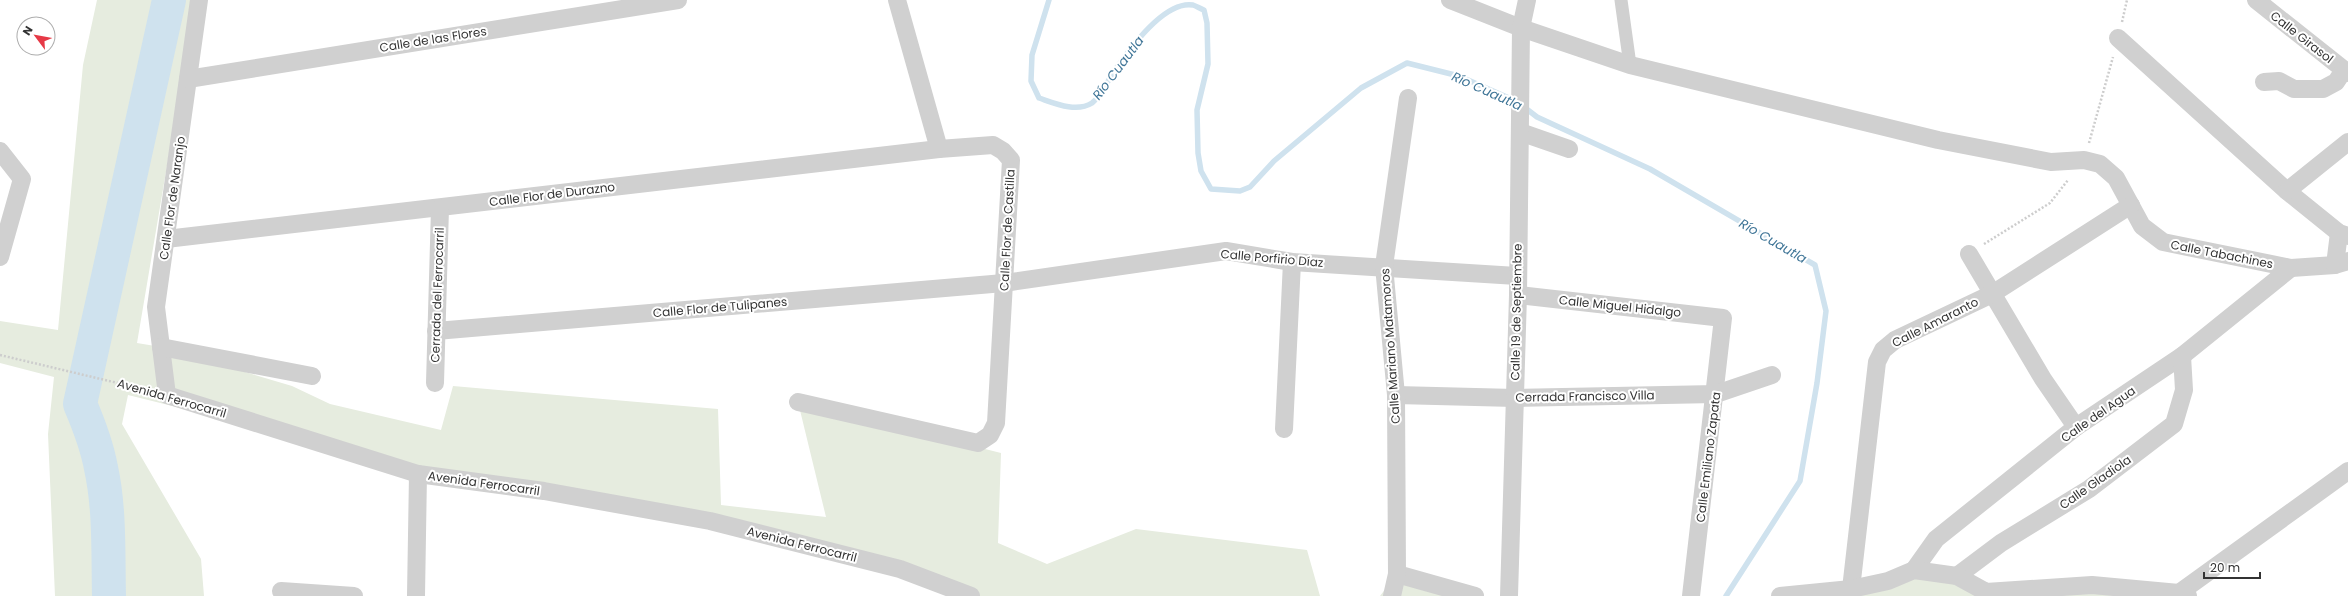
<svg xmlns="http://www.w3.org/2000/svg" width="2348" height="596" viewBox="0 0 2348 596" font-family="Poppins,sans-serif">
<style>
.green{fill:#e6ecdf}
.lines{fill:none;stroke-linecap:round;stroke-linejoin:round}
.stream{stroke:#cfe2ee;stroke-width:5.5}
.river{stroke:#cfe2ee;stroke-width:34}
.path{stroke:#cdcdcd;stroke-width:2.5;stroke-dasharray:2 2;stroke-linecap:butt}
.pedestrian{stroke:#d0d0d0;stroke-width:13}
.minor{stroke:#d0d0d0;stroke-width:18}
.labels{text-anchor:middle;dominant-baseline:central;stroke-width:4;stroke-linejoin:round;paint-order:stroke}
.street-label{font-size:12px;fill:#333;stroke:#fff}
.water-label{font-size:13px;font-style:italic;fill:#3f7597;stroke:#fff}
</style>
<rect width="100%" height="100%" fill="#fff"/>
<g class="green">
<path d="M97,0H195L137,343L161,347L292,386L330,404L441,430L453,386L718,409L721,505L826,517L798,402L1001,453L998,543L1047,564L1136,529L1307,550L1320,596H971L657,512L418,474L314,441L128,395L122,424L201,559L204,596H55L48,434L54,377L0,363V321L58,330L83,65Z"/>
<path d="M1914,570L1986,592L2092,585L2188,596H1780Z"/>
<path d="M1397,574L1475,596H1380Z"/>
</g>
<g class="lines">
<g class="stream">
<path d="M1049,0L1032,55L1031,81L1039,98C1054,103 1076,113 1092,103C1100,97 1106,85 1111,76C1125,55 1163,0 1193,5C1196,6 1201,9 1204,10L1207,23L1208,64L1197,110L1198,153L1201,171L1211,189L1240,191L1250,187L1274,161L1361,88L1407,63L1459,76L1518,102"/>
<path d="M1524,107L1537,117L1650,169L1815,265L1826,311L1817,383L1800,481L1726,596"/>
</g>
<path class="river" d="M109,596C108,554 110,509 101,468C97,446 89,425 80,404L169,0"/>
<g class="path">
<path d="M2122,22L2127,0"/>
<path d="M2089,143L2113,57"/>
<path d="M1984,244L2050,203L2068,180"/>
<path d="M0,355L147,390"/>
</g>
<path class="pedestrian" d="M1621,0L1630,65"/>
<g class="minor">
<path d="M199,0L156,307L167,395L418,474L544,491L710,521L900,569L971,596"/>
<path d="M897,0L939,149"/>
<path d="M1450,0L1521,28L1630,65L1938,140L2051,162L2084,160L2100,164L2116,178L2142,226L2163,242L2291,268L2335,265L2348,261"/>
<path d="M2256,0L2348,73"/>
<path d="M2118,38L2287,191L2339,233L2348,236"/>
<path d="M188,79L678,0"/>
<path d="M2264,82L2279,81L2294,89H2323L2336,82L2344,70"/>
<path d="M1520,132L1569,149"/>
<path d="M0,151L22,179L0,257"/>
<path d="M2287,191L2348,142"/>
<path d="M166,239L939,149L993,145L1003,151L1011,160L996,423L990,435L978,443L798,402"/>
<path d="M1969,254L2043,379L2076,427"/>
<path d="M2335,265L2339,233"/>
<path d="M1518,295L1723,318L1691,596"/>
<path d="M436,331L1004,283L1226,251L1292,262L1517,276"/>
<path d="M161,347L312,376"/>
<path d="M435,383L440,208"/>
<path d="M1396,395L1515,398L1716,394L1772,375"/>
<path d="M1284,429L1292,262"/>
<path d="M1914,570L1936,539L2076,427L2182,356L2291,268"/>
<path d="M1397,574L1475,596"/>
<path d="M1957,576L2001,543L2089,489L2174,424L2184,390L2182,356"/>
<path d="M1851,589L1877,362L1883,350L1895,340L1992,294L2131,205"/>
<path d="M281,591L354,596"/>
<path d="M2179,593L2348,471"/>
<path d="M416,596L418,474"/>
<path d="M1392,596L1397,574L1396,395L1384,266L1408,98"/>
<path d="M1509,596L1518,295L1521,28L1527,0"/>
<path d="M1780,596L1851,589L1888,581L1914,570L1957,576L1986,592L2092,585L2179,593L2188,596"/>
</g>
</g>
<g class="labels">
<g class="street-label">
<text transform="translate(2302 37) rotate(38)">Calle Girasol</text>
<text transform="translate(433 39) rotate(-9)">Calle de las Flores</text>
<text transform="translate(552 194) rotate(-7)">Calle Flor de Durazno</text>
<text transform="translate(172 198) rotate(-82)">Calle Flor de Naranjo</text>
<text transform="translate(1007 230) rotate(-87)">Calle Flor de Castilla</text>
<text transform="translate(2222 254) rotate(11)">Calle Tabachines</text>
<text transform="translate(1272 258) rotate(5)">Calle Porfirio Díaz</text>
<text transform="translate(437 295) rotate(-88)">Cerrada del Ferrocarril</text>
<text transform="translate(1620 306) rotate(6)">Calle Miguel Hidalgo</text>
<text transform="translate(720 307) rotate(-5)">Calle Flor de Tulipanes</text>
<text transform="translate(1516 312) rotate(-89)">Calle 19 de Septiembre</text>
<text transform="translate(1935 322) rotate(-27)">Calle Amaranto</text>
<text transform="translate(1390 346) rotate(-94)">Calle Mariano Matamoros</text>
<text transform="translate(1585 396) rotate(-1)">Cerrada Francisco Villa</text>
<text transform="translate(172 398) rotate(16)">Avenida Ferrocarril</text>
<text transform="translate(2098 414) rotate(-35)">Calle del Agua</text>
<text transform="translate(1708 457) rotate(-83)">Calle Emiliano Zapata</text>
<text transform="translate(2095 482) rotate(-35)">Calle Gladiola</text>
<text transform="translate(484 483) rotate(8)">Avenida Ferrocarril</text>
<text transform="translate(802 544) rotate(14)">Avenida Ferrocarril</text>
</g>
<g class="water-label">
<text transform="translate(1118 68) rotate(-53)">Río Cuautla</text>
<text transform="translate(1487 91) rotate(24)">Río Cuautla</text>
<text transform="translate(1773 241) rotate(30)">Río Cuautla</text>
</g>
</g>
<g transform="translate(36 36) rotate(302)"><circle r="19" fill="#ffffff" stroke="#adadad"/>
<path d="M0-3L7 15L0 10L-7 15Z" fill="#e63946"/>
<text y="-6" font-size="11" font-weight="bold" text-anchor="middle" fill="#333333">N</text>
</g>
<path d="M2204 572v6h56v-6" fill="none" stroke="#333333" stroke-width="2"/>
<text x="2210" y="572" font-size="12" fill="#333333" stroke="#ffffff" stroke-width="3" paint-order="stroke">20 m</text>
</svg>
